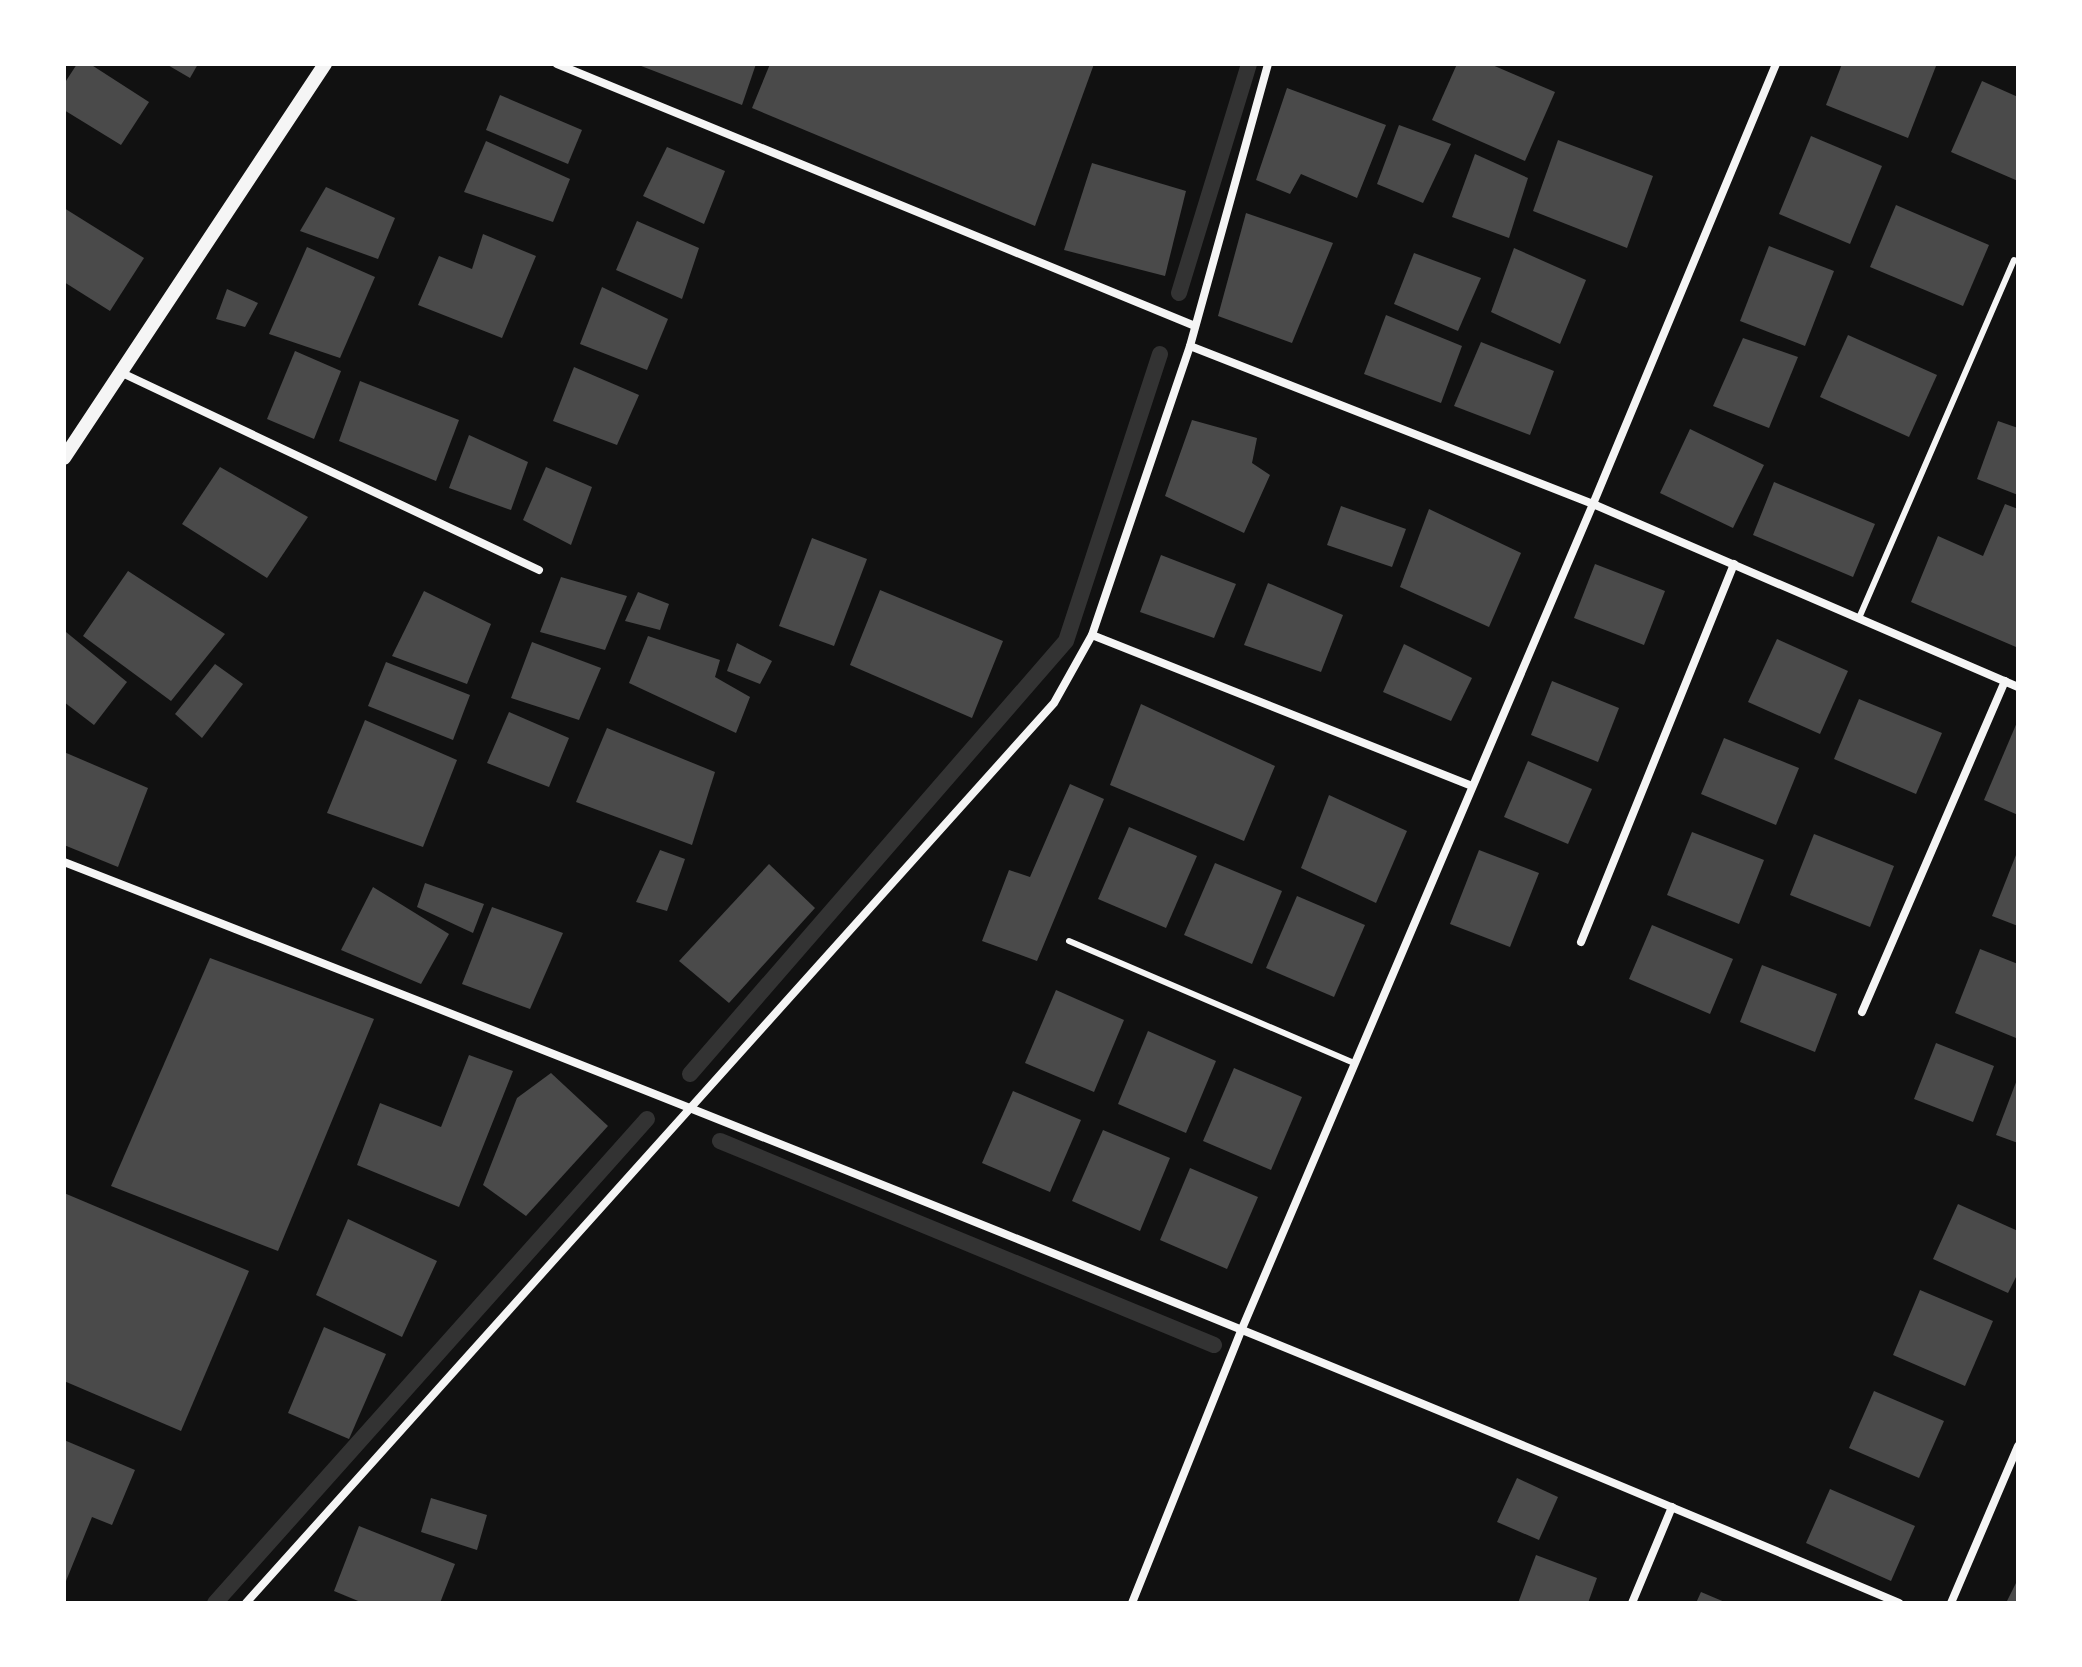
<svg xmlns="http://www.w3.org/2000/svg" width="2082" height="1667" viewBox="0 0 2082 1667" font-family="'Source Sans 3',sans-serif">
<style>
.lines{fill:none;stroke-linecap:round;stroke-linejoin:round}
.stream{stroke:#333;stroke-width:16}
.building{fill:#4a4a4a}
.service{stroke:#f5f5f5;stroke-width:6}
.minor{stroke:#f5f5f5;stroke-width:8}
.tertiary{stroke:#f5f5f5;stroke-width:14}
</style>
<rect width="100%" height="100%" fill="#111"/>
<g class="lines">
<g class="stream">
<path d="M1179,293L1249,64"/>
<path d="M690,1074L1066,641L1160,354"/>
<path d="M720,1141L1214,1345"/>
<path d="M215,1603L647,1119"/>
</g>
</g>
<g class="building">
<path d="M77,64H90L149,102L121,145L64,110V84Z"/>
<path d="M166,64H198L190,78Z"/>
<path d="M636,64H756L742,105Z"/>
<path d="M770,64H1094L1035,226L752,108Z"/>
<path d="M1457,64H1490L1555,92L1525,161L1432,120Z"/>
<path d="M1842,64L1936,66L1908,138L1826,105Z"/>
<path d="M1982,81L2018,97V181L1951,152Z"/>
<path d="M1287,88L1386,125L1357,198L1301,174L1290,194L1256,180Z"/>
<path d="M500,95L582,130L568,164L486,130Z"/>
<path d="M1399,125L1451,144L1423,203L1377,184Z"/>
<path d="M1811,136L1882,166L1850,244L1779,214Z"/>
<path d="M1558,140L1653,176L1627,248L1533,211Z"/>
<path d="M486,141L570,179L553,222L464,192Z"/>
<path d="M667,147L725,171L704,224L643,196Z"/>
<path d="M1475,154L1528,178L1509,238L1452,217Z"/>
<path d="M1092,163L1186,191L1165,276L1064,250Z"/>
<path d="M326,187L395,218L378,259L300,231Z"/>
<path d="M1896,205L1989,245L1963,306L1870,267Z"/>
<path d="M64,208L144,258L110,311L64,282Z"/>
<path d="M1246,213L1333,243L1292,343L1218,316Z"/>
<path d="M637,221L699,248L682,299L616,270Z"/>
<path d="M483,234L536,256L502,338L418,305L439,256L472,269Z"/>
<path d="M1769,246L1834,271L1805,346L1740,321Z"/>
<path d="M307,247L375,277L340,358L269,334Z"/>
<path d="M1514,248L1586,280L1560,344L1491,312Z"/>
<path d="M1414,253L1481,278L1458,331L1394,304Z"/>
<path d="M602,287L668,319L647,370L580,344Z"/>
<path d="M227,289L258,303L245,327L216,319Z"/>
<path d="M1386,315L1462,346L1441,403L1364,374Z"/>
<path d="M1848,335L1937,375L1909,437L1820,397Z"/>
<path d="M1743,338L1798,357L1769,428L1713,406Z"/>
<path d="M1481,342L1554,371L1530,435L1454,406Z"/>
<path d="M295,351L341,371L314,439L267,419Z"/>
<path d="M574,367L639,395L617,445L553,421Z"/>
<path d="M360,381L459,420L436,481L339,441Z"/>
<path d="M1192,420L1257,438L1252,463L1270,475L1244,533L1165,496Z"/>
<path d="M1998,421L2018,428V495L1977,479Z"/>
<path d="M1690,429L1764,465L1733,528L1660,493Z"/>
<path d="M469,435L528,462L511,510L449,488Z"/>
<path d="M220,467L308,517L267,578L182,524Z"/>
<path d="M546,467L592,487L571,545L523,520Z"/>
<path d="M1774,482L1875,524L1853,577L1753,535Z"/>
<path d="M2005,504L2018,509L2016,647L1911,602L1938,536L1983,556Z"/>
<path d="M1341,506L1406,529L1392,567L1327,545Z"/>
<path d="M1429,509L1521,553L1489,627L1400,587Z"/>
<path d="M812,538L867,559L834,646L779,626Z"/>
<path d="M1161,555L1236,584L1214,638L1140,612Z"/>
<path d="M1595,564L1665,591L1644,645L1574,618Z"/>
<path d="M128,571L225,634L171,701L83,636Z"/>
<path d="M561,577L627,596L605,650L540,632Z"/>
<path d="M1268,583L1343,615L1321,672L1244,645Z"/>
<path d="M880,590L1003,641L972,718L850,665Z"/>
<path d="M424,591L491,624L467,684L392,656Z"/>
<path d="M638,592L669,604L660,630L625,621Z"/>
<path d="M66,632L127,682L94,725L64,702Z"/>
<path d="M648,636L720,660L715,677L750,697L736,733L629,683Z"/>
<path d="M1777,639L1848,671L1820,734L1748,702Z"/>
<path d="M532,642L601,668L579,720L511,698Z"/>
<path d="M737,643L772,661L760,684L727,671Z"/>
<path d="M1404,644L1472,678L1451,721L1383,692Z"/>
<path d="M386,662L470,695L453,740L368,706Z"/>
<path d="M215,664L243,684L202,738L175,714Z"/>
<path d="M1552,681L1619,708L1598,762L1531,735Z"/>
<path d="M1859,699L1942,733L1916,794L1834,759Z"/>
<path d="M1141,704L1275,766L1244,841L1110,785Z"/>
<path d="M509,712L569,738L549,787L487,763Z"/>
<path d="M365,720L457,760L423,847L327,813Z"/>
<path d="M2018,720V815L1984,800Z"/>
<path d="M607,728L715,772L692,845L576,802Z"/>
<path d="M1724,738L1799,768L1776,825L1701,794Z"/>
<path d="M64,752L148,788L118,867L64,845Z"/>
<path d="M1528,761L1592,789L1568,844L1504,817Z"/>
<path d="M1070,784L1104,799L1037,961L982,941L1009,870L1030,877Z"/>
<path d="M1329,795L1407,831L1376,903L1301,868Z"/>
<path d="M1129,827L1197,856L1166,928L1098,899Z"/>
<path d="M1692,832L1764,860L1739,924L1667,895Z"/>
<path d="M1814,834L1894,866L1870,927L1790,895Z"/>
<path d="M660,850L685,859L667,911L636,902Z"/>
<path d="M1479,850L1539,873L1510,947L1450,924Z"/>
<path d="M2016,855L2018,856V926L1992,916Z"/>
<path d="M1215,863L1282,891L1252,964L1184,935Z"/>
<path d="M769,864L815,908L729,1003L679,961Z"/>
<path d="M425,883L484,904L473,933L417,907Z"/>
<path d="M373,887L449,934L421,984L341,950Z"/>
<path d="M1297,896L1365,925L1334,997L1266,968Z"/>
<path d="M492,907L563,933L530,1009L462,984Z"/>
<path d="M1652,925L1733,959L1710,1014L1629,979Z"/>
<path d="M1980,949L2018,964L2016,1038L1955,1013Z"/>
<path d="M210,958L374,1019L278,1251L111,1186Z"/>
<path d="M1762,965L1837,994L1815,1052L1740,1022Z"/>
<path d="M1056,990L1124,1020L1094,1092L1025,1063Z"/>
<path d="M1148,1031L1216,1061L1186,1133L1118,1104Z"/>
<path d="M1936,1043L1994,1066L1973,1122L1914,1099Z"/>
<path d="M469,1055L513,1071L459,1207L357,1165L380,1103L441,1127Z"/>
<path d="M1234,1068L1302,1097L1271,1170L1203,1141Z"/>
<path d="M551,1073L608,1126L526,1216L483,1185L517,1098Z"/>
<path d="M2018,1077V1143L1996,1135Z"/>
<path d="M1013,1091L1081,1120L1050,1192L982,1163Z"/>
<path d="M1103,1130L1170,1158L1140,1231L1072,1201Z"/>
<path d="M1190,1168L1258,1197L1227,1269L1160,1240Z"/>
<path d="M64,1193L249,1271L181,1431L64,1381Z"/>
<path d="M1958,1204L2018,1231V1273L2008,1293L1933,1259Z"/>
<path d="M348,1219L437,1261L402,1337L316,1295Z"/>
<path d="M1920,1290L1993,1321L1965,1386L1893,1355Z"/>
<path d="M324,1327L386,1354L349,1439L288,1413Z"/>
<path d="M1874,1391L1944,1421L1919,1478L1849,1448Z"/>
<path d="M64,1440L135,1470L112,1525L92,1517L64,1586Z"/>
<path d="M1517,1478L1558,1497L1539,1540L1497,1522Z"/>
<path d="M1830,1489L1915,1526L1891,1581L1806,1543Z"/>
<path d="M431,1498L487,1515L477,1550L421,1532Z"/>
<path d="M359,1526L455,1564L440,1603H363L334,1591Z"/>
<path d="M1536,1555L1597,1578L1588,1603H1518Z"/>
<path d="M2018,1579V1603H2006Z"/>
<path d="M1701,1592L1727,1603H1696Z"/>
</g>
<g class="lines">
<g class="service">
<path d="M1859,618L2014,260"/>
<path d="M1069,941L1354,1063"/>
</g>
<g class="minor">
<path d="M557,64L1195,326"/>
<path d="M1190,346L1593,504L1776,64"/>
<path d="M120,372L539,570"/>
<path d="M1092,635L1472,786"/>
<path d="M64,862C679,1102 1292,1345 1899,1603"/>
<path d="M1581,942L1734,564"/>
<path d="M1862,1012L2005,681"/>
<path d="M246,1603L1054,703L1092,635L1190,346L1268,64"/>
<path d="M1132,1603L1241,1331L1593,504L2018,687"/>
<path d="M1632,1603L1672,1507"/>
<path d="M1951,1603L2018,1446"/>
</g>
<path class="tertiary" d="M64,458L325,64"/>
</g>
<rect width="2082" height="1667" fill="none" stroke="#ffffff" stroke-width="132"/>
</svg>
